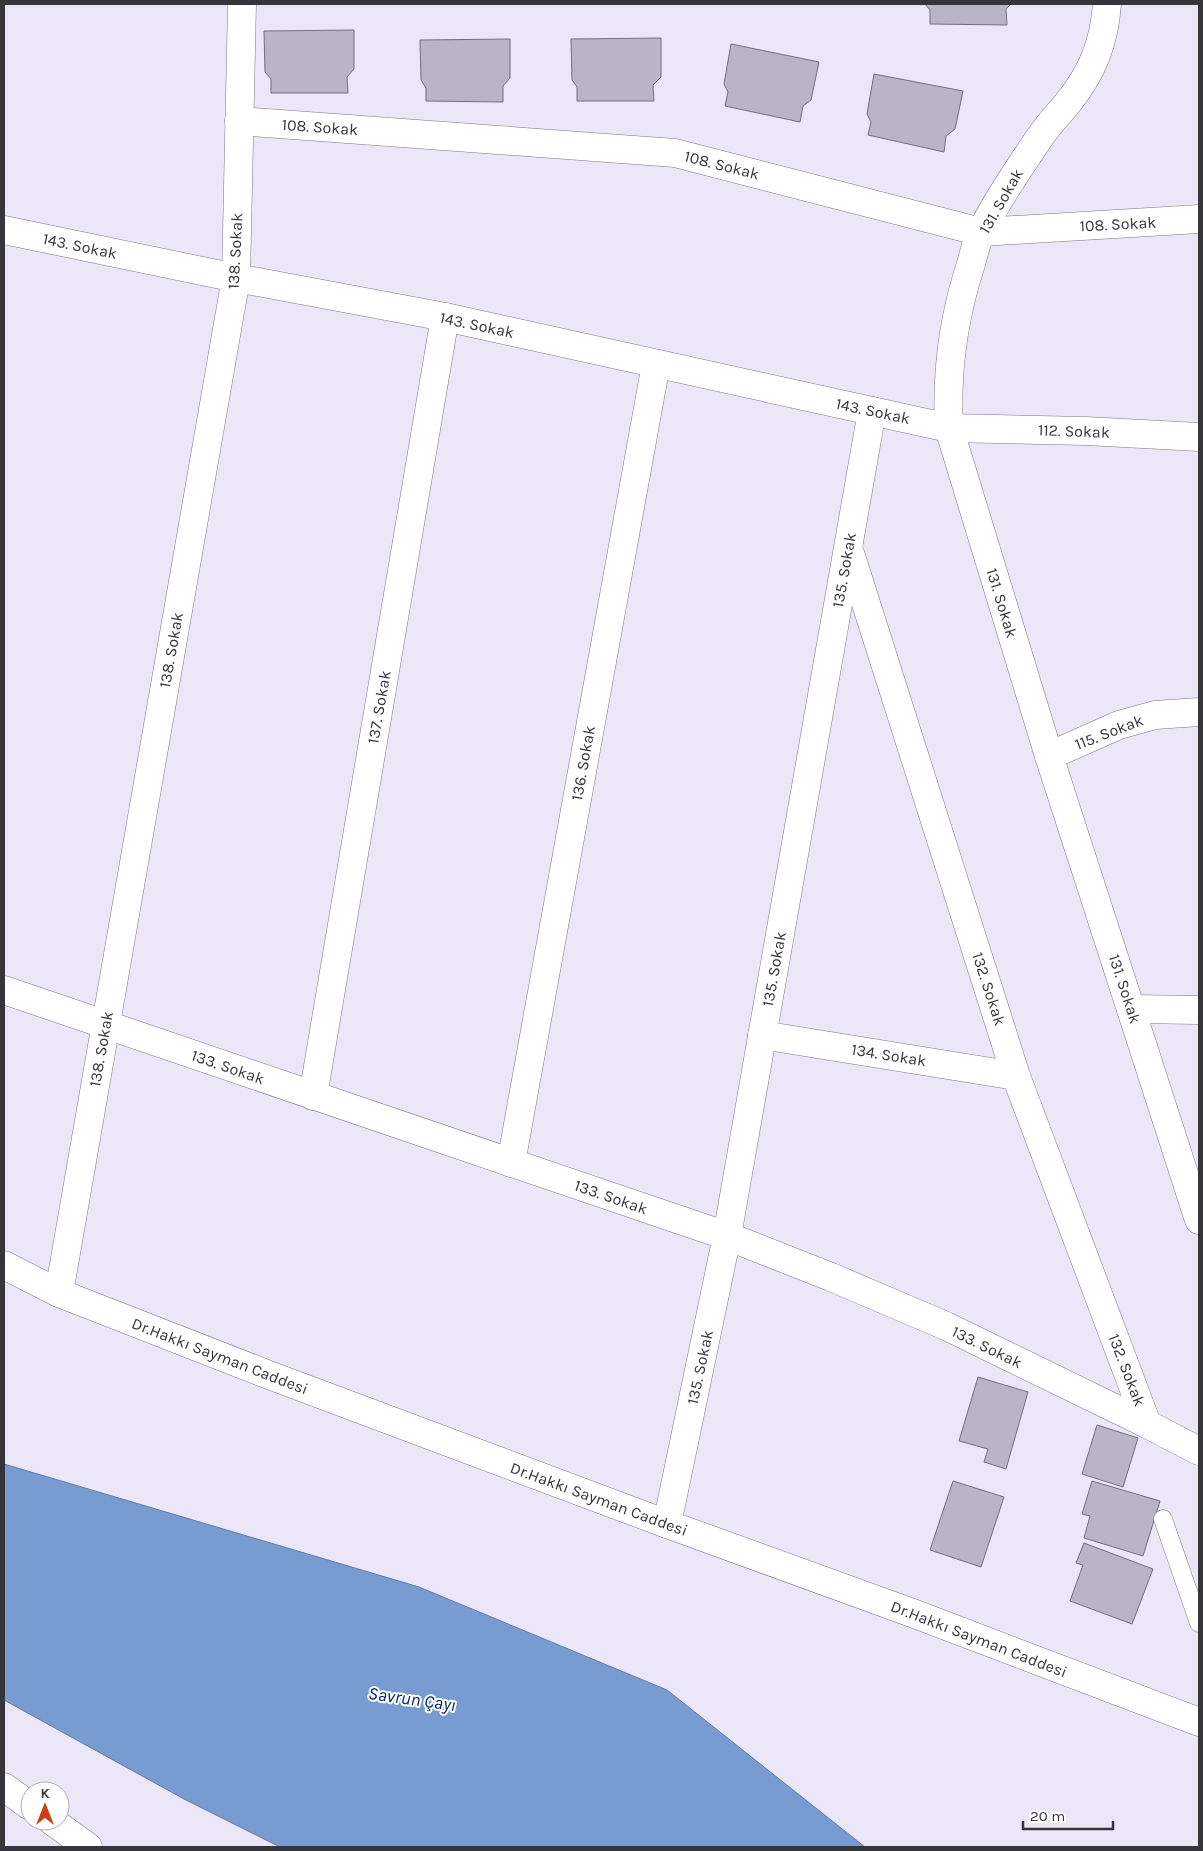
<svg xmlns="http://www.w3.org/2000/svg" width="1203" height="1851" viewBox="0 0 1203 1851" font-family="Karla,sans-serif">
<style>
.water{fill:#789bd2;stroke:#647ca5}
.building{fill:#b9b5c6;stroke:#736f7f}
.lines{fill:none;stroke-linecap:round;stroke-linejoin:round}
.lane-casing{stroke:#7b7786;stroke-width:19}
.street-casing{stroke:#7b7786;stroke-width:29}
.secondary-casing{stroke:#7b7786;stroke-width:29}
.lane{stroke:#fff;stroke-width:18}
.street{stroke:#fff;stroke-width:28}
.secondary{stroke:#fff;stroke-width:28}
.labels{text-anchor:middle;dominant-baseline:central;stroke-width:4;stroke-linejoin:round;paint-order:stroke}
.street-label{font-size:16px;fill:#37353c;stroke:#fff}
.water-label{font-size:18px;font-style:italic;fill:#002869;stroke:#fff}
</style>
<rect width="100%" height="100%" fill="#ebe6f8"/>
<path class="water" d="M4,1464L419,1587L667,1690L865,1847H280L184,1799L4,1700Z"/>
<g class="building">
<path d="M925,4H1011L1006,9L1007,25L930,24V10Z"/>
<path d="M354,30V69L347,77L348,93H271V79L265,72L264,31Z"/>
<path d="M661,38V77L653,85L654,101H577V87L572,80L571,39Z"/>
<path d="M510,39V78L503,86V102L426,101V88L421,80L420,40Z"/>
<path d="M731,44L819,62L811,100L803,106L800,122L725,106L728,92L724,84Z"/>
<path d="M874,74L963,91L955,129L946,136L944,152L868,135L871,122L867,114Z"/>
<path d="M978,1377L1028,1392L1006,1469L984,1462L988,1449L959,1441Z"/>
<path d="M1097,1425L1138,1438L1123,1487L1082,1474Z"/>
<path d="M953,1481L1004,1497L981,1567L930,1550Z"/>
<path d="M1092,1481L1160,1501L1143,1556L1084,1538L1090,1516L1082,1514Z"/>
<path d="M1084,1543L1153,1569L1132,1624L1070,1601L1083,1565L1076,1563Z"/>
</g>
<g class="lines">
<defs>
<path id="lane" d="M1163,1519L1199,1623"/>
<g id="street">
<path d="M1107,4C1104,44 1092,73 1067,104C1057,116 1046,127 1038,140C1018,169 998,199 982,230C976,241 974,255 970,267C953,320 946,372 949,428L1049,756L1199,1220"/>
<path d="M239,121L675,153L981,232L1199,219"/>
<path d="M4,230L236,278L445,317L949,428L1086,431L1199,437"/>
<path d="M850,553L1016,1076L1147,1424"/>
<path d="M1049,756L1119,725L1155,715L1199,712"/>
<path d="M4,990L727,1236L831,1277L946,1326L1147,1424L1199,1451"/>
<path d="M1131,1009L1199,1010"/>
<path d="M762,1035L1016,1076"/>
<path d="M313,1096L445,317"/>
<path d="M511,1163L656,364"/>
<path d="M59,1293L236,278L242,4"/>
<path d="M667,1524L727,1236L872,411"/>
<path d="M4,1787L30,1806"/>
<path d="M52,1821L88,1847"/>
</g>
<path id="secondary" d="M4,1265L59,1293L269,1375L667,1524L915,1614L1199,1722"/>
</defs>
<use href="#lane" class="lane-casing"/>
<use href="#street" class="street-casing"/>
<use href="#secondary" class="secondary-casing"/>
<use href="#lane" class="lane"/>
<use href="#street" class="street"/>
<use href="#secondary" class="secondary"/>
</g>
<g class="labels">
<g class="street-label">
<text transform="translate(320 127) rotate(4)">108. Sokak</text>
<text transform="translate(722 165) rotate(14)">108. Sokak</text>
<text transform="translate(1001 201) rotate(-60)">131. Sokak</text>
<text transform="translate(1118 224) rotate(-3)">108. Sokak</text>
<text transform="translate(80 246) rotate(12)">143. Sokak</text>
<text transform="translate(235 251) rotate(-87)">138. Sokak</text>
<text transform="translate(477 325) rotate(12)">143. Sokak</text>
<text transform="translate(873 411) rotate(12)">143. Sokak</text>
<text transform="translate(1074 431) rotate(2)">112. Sokak</text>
<text transform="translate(844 570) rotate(-80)">135. Sokak</text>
<text transform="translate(1002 603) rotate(73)">131. Sokak</text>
<text transform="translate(171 650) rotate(-80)">138. Sokak</text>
<text transform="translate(379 707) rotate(-80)">137. Sokak</text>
<text transform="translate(1109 732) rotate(-21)">115. Sokak</text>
<text transform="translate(583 763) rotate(-80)">136. Sokak</text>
<text transform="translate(774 969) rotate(-80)">135. Sokak</text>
<text transform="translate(989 989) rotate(72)">132. Sokak</text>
<text transform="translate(1125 989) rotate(72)">131. Sokak</text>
<text transform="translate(101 1049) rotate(-80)">138. Sokak</text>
<text transform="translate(889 1055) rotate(9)">134. Sokak</text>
<text transform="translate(228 1067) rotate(19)">133. Sokak</text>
<text transform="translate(611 1197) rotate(19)">133. Sokak</text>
<text transform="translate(987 1347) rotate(26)">133. Sokak</text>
<text transform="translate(220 1356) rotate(21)">Dr.Hakkı Sayman Caddesi</text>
<text transform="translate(700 1367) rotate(-78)">135. Sokak</text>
<text transform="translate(1127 1370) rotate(69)">132. Sokak</text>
<text transform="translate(599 1499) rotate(20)">Dr.Hakkı Sayman Caddesi</text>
<text transform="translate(979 1639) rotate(21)">Dr.Hakkı Sayman Caddesi</text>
</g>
<g class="water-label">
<text transform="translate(412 1699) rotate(8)">Savrun Çayı</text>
</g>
</g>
<rect width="1203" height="1851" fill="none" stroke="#37353c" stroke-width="10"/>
<g transform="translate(45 1806)"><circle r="24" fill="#ffffff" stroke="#afaeb1"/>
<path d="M0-4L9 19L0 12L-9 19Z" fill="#ca4213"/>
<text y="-8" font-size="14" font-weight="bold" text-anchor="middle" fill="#37353c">K</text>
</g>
<path d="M1023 1821v8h90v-8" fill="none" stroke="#37353c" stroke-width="2.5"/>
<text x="1030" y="1821" font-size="15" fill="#37353c" stroke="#ffffff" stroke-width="4" paint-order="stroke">20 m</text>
</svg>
